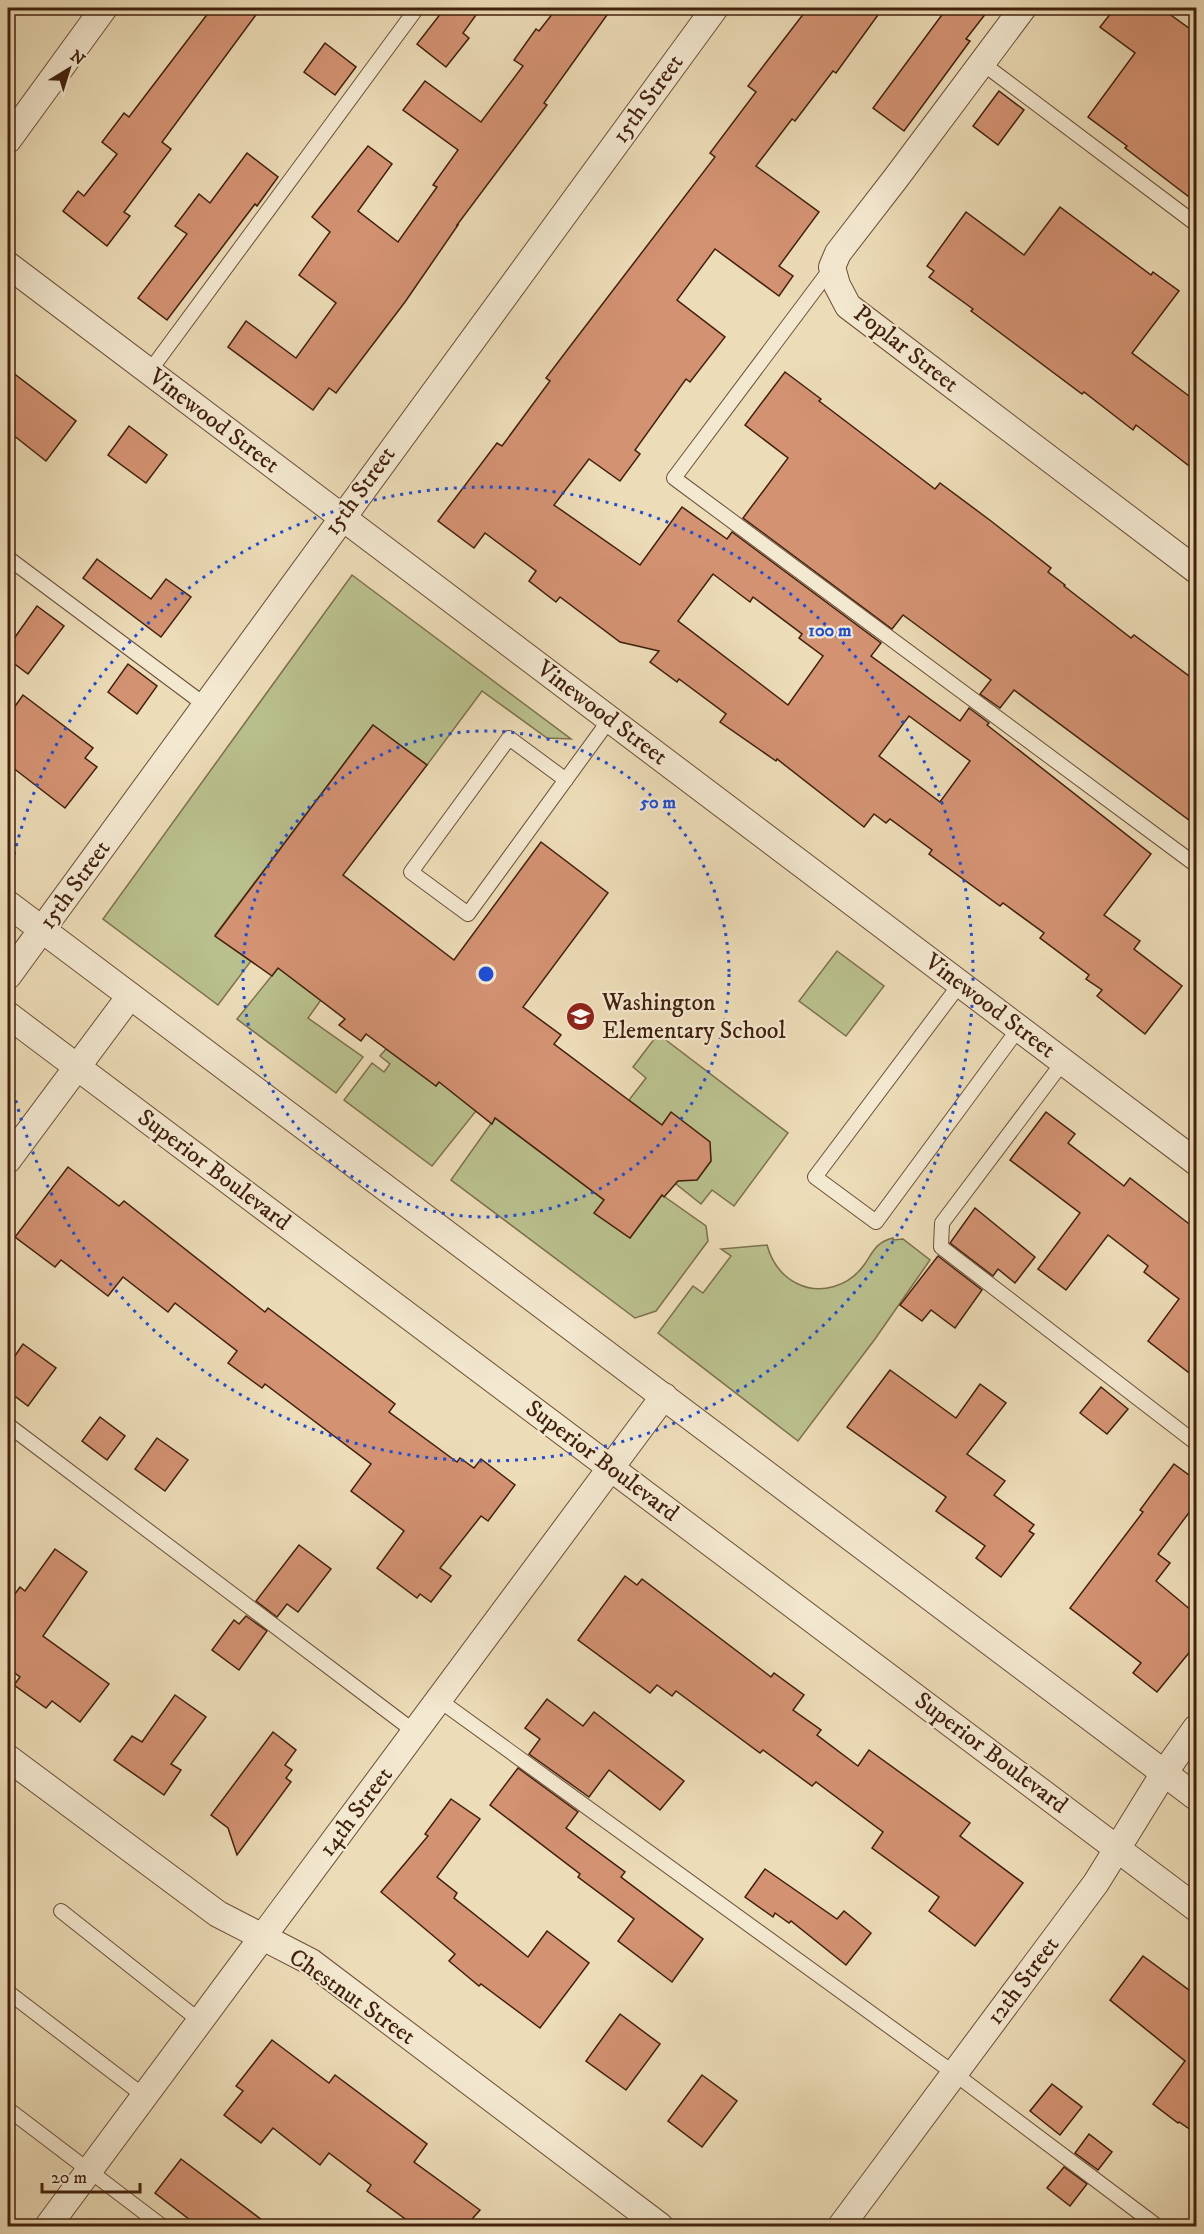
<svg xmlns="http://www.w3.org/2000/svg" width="1204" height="2234" viewBox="0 0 1204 2234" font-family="'IM FELL DW Pica',serif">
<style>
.green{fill:#b9c08d;stroke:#7d704c;stroke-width:1.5}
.building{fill:#d39272;stroke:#41200c;stroke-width:1.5;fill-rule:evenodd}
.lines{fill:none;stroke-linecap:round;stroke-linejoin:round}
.lane-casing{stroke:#6c4f37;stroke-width:16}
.street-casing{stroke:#6c4f37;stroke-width:28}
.lane{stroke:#f3e8d0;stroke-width:14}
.street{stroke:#f3e8d0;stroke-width:26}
.ring{fill:none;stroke:#1d4ed8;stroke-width:3;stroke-dasharray:3 6}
.labels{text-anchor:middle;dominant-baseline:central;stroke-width:4.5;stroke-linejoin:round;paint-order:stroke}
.street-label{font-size:24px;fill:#41200c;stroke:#f3e8d0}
.poi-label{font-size:24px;fill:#41200c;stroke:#f3e8d0;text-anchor:start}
.centre{fill:#1d4ed8;stroke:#f3e8d0;stroke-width:3}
.ring-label{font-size:18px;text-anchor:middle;font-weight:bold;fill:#1d4ed8;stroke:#f3e8d0;stroke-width:4.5;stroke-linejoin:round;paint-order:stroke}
</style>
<rect width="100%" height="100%" fill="#ecdcb7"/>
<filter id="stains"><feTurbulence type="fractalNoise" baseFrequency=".00333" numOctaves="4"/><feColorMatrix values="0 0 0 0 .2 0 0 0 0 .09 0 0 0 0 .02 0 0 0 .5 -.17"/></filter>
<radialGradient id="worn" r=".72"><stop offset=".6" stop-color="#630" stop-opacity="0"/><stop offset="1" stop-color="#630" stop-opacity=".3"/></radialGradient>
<g class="green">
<path d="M352,575L571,739L547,738L482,691L427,765L373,725L215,935L251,961L218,1005L103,919Z"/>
<path d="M837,951L884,986L846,1036L799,1001Z"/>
<path d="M278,968L321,1000L308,1018L363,1057L336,1093L237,1019Z"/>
<path d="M658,1034L788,1133L734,1206L712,1190L701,1204L676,1184L674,1180H697L711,1161L710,1150L671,1113L662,1125L629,1100L646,1078L633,1067Z"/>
<path d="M386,1049L436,1086L442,1077L480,1106L432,1166L344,1100L372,1063L384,1072L390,1064L380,1056Z"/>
<path d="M495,1118L604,1200L595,1213L630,1238L662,1195L706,1226L708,1241L656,1311L635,1318L451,1180Z"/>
<path d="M893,1238V1240L903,1239L930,1260L875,1339L798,1441L658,1333L693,1286L703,1293L731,1256L721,1249L767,1245C772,1263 781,1276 798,1284C821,1295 849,1286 864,1265C873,1252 876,1242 893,1238Z"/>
</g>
<g class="building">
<path d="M212,8H261L162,142L171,149L124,212L130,216L107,246L63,211L78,191L84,196L117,154L102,142L124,113L129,117Z"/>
<path d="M445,8H481L463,33L469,38L446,67L417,44Z"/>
<path d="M557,8H612L544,103L547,105L457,225H458L405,302L336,393L329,388L313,410L228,347L246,321L296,358L336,303L299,275L330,232L312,217L368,146L392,164L358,211L398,242L437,187L433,185L458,150L403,110L425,81L481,122L523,66L514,60L536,29L539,31Z"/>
<path d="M808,8H883L836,73L833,71L795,121L792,119L756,166L819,212L779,266L793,276L779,296L715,249L677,300L725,337L690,382L686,379L635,450L640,454L620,481L589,459L554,505L640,565L682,507L727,539L732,532L881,643L871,656L960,721L969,708L989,723L987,725L1151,854L1104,915L1140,941L1134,949L1182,986L1145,1034L1097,996L1102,990L1086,979L1089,975L1040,938L1044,933L1003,903L1000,906L929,854L932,850L890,819L886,823L874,814L864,827L777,759L776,761L720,722L726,714L679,679L677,682L650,662L659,651L620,642L560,597L556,602L529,581L536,571L485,533L474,548L438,521L497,443L502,446L550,381L546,378L568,349L715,157L710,153L756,92L748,86ZM713,574L750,602L753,597L802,634L799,638L823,656L788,705L678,621ZM909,716L970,761L940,802L879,756Z"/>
<path d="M947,8H990L966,39L970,41L904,131L873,108Z"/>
<path d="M1115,8H1161L1197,34V203L1125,148L1127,146L1088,117L1135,53L1100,27Z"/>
<path d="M325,43L356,67L335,95L304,72Z"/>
<path d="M999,91L1024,110L998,145L973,126Z"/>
<path d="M247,153L278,177L257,206L255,204L167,320L138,298L187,234L175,226L199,194L210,203Z"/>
<path d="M1060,207L1151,275L1153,272L1179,291L1132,353L1197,402V472L1136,425L1133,430L1084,392L1082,394L971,311L973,309L929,277L934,271L927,266L966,212L1024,255Z"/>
<path d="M8,369L76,421L46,461L8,431Z"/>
<path d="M785,372L821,399L819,401L935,489L940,483L991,521L1051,568L1048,572L1065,585L1064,586L1131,638L1134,635L1197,682V826L1014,690L1000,708L980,694L991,680L922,629L903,615L892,629L743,518L788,458L745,425Z"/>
<path d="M129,426L167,455L146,483L108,455Z"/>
<path d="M97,559L151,599L166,579L191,597L161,637L83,578Z"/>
<path d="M37,606L64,626L28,674L8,659V647Z"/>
<path d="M128,664L157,686L137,714L108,692Z"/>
<path d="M23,695L93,748L85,758L97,767L65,808L8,764V716Z"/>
<path d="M373,725L427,765L343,875L454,960L541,842L608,893L523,1007L561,1035L554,1044L662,1125L671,1112L710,1142L711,1161L697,1180L678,1181L664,1197L662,1195L630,1238L594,1213L604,1200L495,1118L492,1124L439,1082L436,1086L366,1034L361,1041L339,1025L345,1019L278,968L272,976L215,936Z"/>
<path d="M1046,1112L1075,1134L1068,1143L1124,1186L1130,1178L1197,1230V1379L1148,1341L1179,1299L1144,1272L1148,1266L1108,1235L1066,1290L1038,1269L1080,1213L1010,1160Z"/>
<path d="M68,1167L119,1206L124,1201L265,1312L268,1308L395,1404L389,1412L457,1462L460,1458L474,1468L481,1459L515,1485L488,1521L481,1516L440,1568L451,1576L431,1602L420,1594L417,1598L377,1568L404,1531L351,1491L371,1464L265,1384L262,1388L228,1363L237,1351L175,1303L168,1312L123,1277L108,1296L61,1260L55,1267L15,1237Z"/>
<path d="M975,1208L1035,1257L1015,1283L998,1269L993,1276L950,1243Z"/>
<path d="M938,1256L982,1290L955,1328L931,1310L922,1321L900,1305Z"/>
<path d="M23,1344L56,1368L28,1406L8,1391V1366Z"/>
<path d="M890,1370L956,1418L980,1384L1006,1403L967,1454L1005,1481L994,1495L1034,1525L1029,1531L1034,1534L1001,1577L976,1558L985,1546L936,1511L946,1497L847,1427Z"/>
<path d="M1101,1387L1128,1409L1107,1434L1080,1413Z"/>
<path d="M100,1417L125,1436L107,1460L82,1441Z"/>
<path d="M157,1438L188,1460L165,1491L135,1469Z"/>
<path d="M1174,1464L1197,1481V1502L1158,1554L1170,1563L1156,1581L1197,1615V1643L1157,1692L1133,1673L1141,1663L1070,1608L1143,1512L1140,1510Z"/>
<path d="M299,1545L331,1569L298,1612L287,1604L277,1617L256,1601Z"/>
<path d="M55,1549L87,1572L43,1636L109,1684L80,1722L52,1701L46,1708L14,1685L20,1677L8,1668V1603L20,1587L25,1591Z"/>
<path d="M625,1576L637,1585L642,1579L771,1677L774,1673L804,1695L793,1710L821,1730L817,1735L858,1766L869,1750L970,1823L960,1836L1023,1883L975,1946L929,1911L939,1897L872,1848L883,1832L816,1782L812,1786L763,1750L760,1753L676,1691L672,1696L657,1685L650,1693L578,1640Z"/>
<path d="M246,1616L267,1631L239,1670L212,1650L234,1620L239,1624Z"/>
<path d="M175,1695L206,1717L171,1764L181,1770L164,1795L114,1760L132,1736L142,1742Z"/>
<path d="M547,1699L583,1726L594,1712L684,1781L660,1810L609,1770L589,1797L529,1754L540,1739L525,1728Z"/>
<path d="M273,1732L296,1750L285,1765L292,1770L286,1778L291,1782L237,1855L228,1828L211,1815Z"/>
<path d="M518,1768L578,1812L566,1828L625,1872L621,1877L703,1939L672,1982L618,1941L634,1919L578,1877L580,1874L490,1805Z"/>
<path d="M451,1799L480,1819L437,1877L457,1893L454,1898L528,1957L547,1931L589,1963L540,2028L481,1984L479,1986L449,1961L455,1954L381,1892L428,1836L425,1834Z"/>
<path d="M765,1869L837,1919L844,1911L871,1933L846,1965L791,1921L789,1923L775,1913L773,1917L745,1897Z"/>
<path d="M1143,1956L1197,1996V2134L1179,2122L1178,2123L1153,2104L1185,2061L1110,2000Z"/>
<path d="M620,2014L660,2044L626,2090L586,2061Z"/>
<path d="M272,2040L329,2083L335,2075L427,2144L414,2162L480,2210L466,2226H415L367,2191L371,2185L329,2153L320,2165L273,2128L261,2143L224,2115L243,2091L236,2086Z"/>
<path d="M702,2075L737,2101L702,2147L668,2121Z"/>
<path d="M1052,2084L1082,2107L1060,2135L1030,2111Z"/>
<path d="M1089,2134L1112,2152L1098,2170L1075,2153Z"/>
<path d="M181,2159L270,2226H198L155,2193Z"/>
<path d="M1064,2167L1087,2184L1070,2206L1047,2188Z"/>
</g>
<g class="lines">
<defs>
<g id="lane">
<path d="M982,63L1196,224"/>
<path d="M832,267L674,478L1196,865"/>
<path d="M149,372L417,8"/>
<path d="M8,558L205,705"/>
<path d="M566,780L509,738L411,872L468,914L610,719"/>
<path d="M960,984L815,1177L876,1222L1019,1028"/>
<path d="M1063,1062L942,1223L941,1247L1196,1443"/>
<path d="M8,1425L415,1732"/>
<path d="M439,1700L955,2074L1157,2226"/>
<path d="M61,1911L200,2021"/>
<path d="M8,1992L144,2096"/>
<path d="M8,2109L162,2226"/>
</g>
<g id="street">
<path d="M1023,8L896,178L838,253L832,267L837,285L848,306L1196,570"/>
<path d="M8,140L104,8"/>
<path d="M8,265L1196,1162"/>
<path d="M8,904L1196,1797"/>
<path d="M8,976L715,8"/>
<path d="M8,1015L1196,1908"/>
<path d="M8,1160L130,996"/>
<path d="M8,1758L218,1914L311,1962L660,2226"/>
<path d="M48,2226L664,1396"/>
<path d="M841,2226L1096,1883L1164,1773L1196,1728"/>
</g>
</defs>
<use href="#lane" class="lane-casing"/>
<use href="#street" class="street-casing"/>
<use href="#lane" class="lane"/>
<use href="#street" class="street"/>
</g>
<g class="ring">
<circle cx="486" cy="974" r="243"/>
<path d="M8 881A487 487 0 1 1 8 1067"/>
</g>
<defs>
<symbol id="school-disc" viewBox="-11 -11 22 22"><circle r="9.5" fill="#8f2418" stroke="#f3e8d0"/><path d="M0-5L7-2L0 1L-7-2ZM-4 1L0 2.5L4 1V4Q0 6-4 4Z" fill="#fff"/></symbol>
</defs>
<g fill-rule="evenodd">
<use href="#school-disc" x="564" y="1000" width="33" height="33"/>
</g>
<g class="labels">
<g class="street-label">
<text transform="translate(648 99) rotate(-54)">15th Street</text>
<text transform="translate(906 349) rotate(38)">Poplar Street</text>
<text transform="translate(214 421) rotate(37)">Vinewood Street</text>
<text transform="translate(360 491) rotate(-54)">15th Street</text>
<text transform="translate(602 713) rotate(37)">Vinewood Street</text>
<text transform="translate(75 885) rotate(-54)">15th Street</text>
<text transform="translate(990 1006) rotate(37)">Vinewood Street</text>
<text transform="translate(214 1170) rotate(37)">Superior Boulevard</text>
<text transform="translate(602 1461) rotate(37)">Superior Boulevard</text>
<text transform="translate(991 1753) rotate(37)">Superior Boulevard</text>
<text transform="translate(356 1812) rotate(-53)">14th Street</text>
<text transform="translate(1023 1981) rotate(-53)">12th Street</text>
<text transform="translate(352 1997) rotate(35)">Chestnut Street</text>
</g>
<g class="poi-label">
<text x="602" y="1003">Washington<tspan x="602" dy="28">Elementary School</tspan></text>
</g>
</g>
<circle cx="486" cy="974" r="9" class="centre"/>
<g class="ring-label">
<text x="830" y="636">100 m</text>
<text x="658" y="808">50 m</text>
</g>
<rect width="1204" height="2234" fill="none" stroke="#ecdcb7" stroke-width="30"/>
<rect x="9" y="9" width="1186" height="2216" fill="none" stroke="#41200c" stroke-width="3"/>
<rect x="15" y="15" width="1174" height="2204" fill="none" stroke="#41200c" stroke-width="1.5"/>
<g transform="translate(69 69) rotate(38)" stroke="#f3e8d0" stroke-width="4.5" paint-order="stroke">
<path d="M0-4.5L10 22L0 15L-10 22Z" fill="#41200c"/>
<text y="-9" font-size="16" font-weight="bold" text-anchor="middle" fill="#41200c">N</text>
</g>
<path d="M42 2183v9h98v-9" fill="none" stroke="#41200c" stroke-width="3"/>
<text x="51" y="2183" font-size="18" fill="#41200c" stroke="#f3e8d0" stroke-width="4.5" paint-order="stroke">20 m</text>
<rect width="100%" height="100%" filter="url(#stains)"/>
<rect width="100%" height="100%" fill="url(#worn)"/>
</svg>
